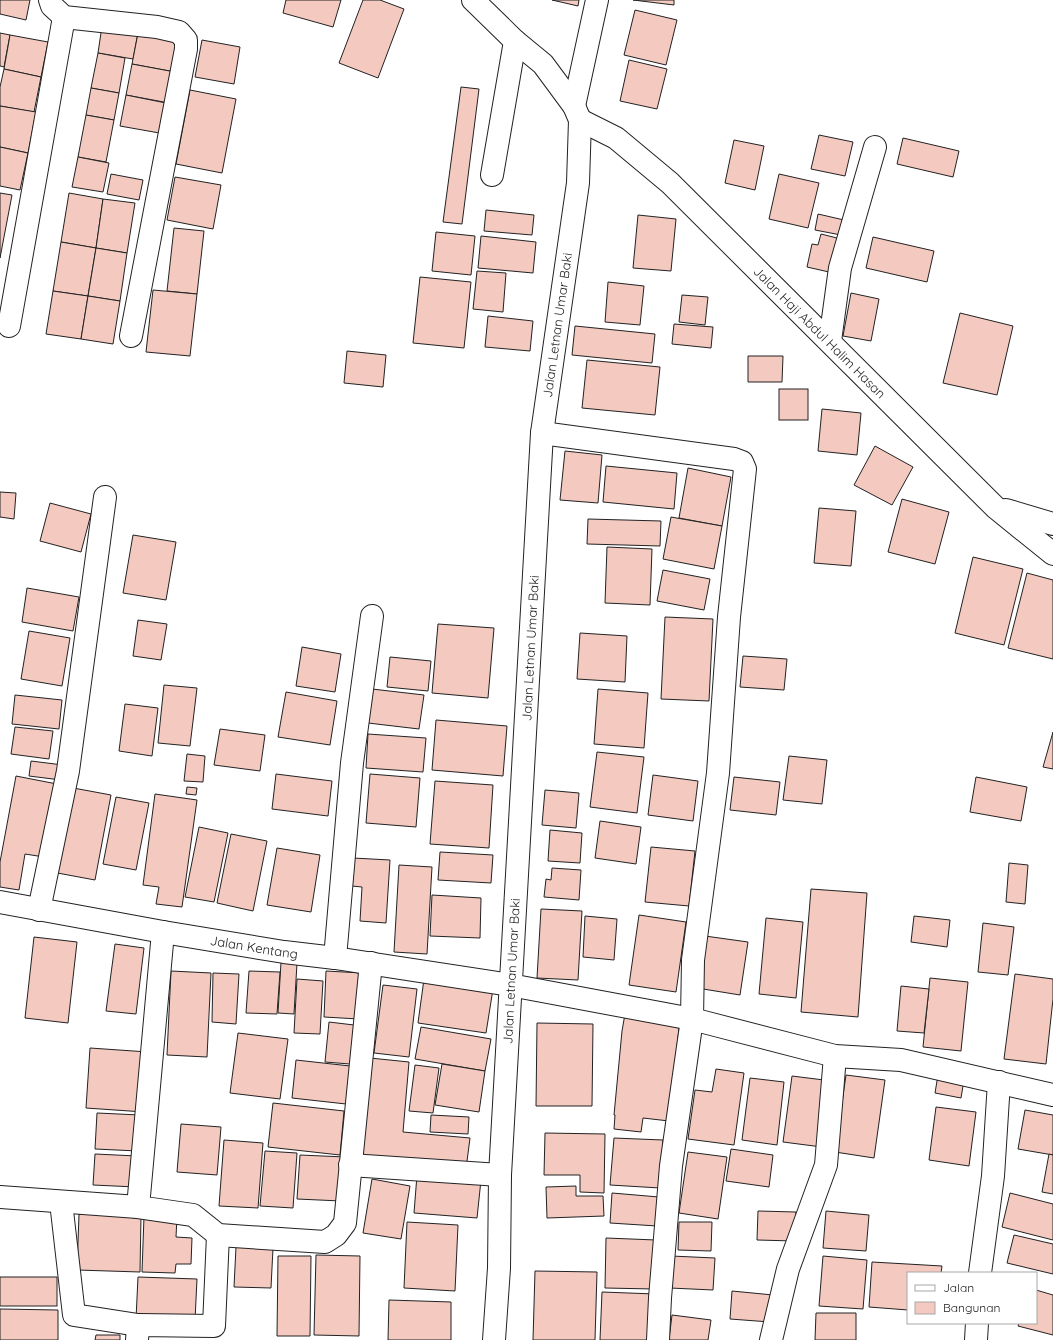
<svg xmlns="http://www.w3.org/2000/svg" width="1053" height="1340" viewBox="0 0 1053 1340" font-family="Quicksand,sans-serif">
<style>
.building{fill:#f3c9c0;stroke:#222}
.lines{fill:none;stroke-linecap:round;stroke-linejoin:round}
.minor-casing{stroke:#222;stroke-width:24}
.minor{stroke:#fff;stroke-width:22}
.labels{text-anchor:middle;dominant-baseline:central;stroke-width:3;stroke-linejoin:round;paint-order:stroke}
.street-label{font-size:13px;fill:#222;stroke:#fff}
</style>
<rect width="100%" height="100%" fill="#fff"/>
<g class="building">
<path d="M0,0H30L26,20L0,14Z"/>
<path d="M286,0H341L333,27L283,13Z"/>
<path d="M363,0H380L404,9L378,78L339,63Z"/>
<path d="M552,0H579L578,6Z"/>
<path d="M633,0H674V5Z"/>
<path d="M635,10L677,20L666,65L624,55Z"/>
<path d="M102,26L138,33L133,59L98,53Z"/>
<path d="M0,33L10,35L4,67L0,66Z"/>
<path d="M138,33L181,41L175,72L132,64Z"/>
<path d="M10,35L48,42L41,77L4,69Z"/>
<path d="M202,40L240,47L234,84L195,77Z"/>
<path d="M98,53L125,58L119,93L91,88Z"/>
<path d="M629,60L667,69L657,109L620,101Z"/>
<path d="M132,64L175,72L169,103L126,95Z"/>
<path d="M4,69L41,77L34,112L0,106V87Z"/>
<path d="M461,87L479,89L462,224L443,222Z"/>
<path d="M91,88L119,93L114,120L86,115Z"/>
<path d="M190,90L236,99L222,173L176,164Z"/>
<path d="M126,95L171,104L165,134L120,126Z"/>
<path d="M0,106L36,112L28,153L0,147Z"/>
<path d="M86,115L114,120L106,162L78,157Z"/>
<path d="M819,135L853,142L845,176L811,169Z"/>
<path d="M903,138L959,151L953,177L897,164Z"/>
<path d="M734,140L764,146L755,190L725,183Z"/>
<path d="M0,147L28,153L20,190L0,186Z"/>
<path d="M78,157L109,163L103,192L72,187Z"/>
<path d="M111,174L143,180L139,200L107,194Z"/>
<path d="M779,174L819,183L808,228L769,219Z"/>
<path d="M175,177L221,185L213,229L167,220Z"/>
<path d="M0,193L12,195L0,258Z"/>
<path d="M69,193L103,199L96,248L61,242Z"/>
<path d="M103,199L135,203L127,253L96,248Z"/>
<path d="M486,210L534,215L532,235L484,231Z"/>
<path d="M818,214L844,220L841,235L815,230Z"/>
<path d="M638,215L676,219L671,271L633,268Z"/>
<path d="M174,228L204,231L197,294L167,291Z"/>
<path d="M436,232L475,236L471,275L432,271Z"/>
<path d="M821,234L841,239L829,272L807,267L812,244L818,245Z"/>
<path d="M481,236L536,242L533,273L478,268Z"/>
<path d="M873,237L934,251L927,282L866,268Z"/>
<path d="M61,242L96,248L88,296L53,291Z"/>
<path d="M96,248L127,253L120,301L88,296Z"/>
<path d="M477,271L506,273L503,312L473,309Z"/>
<path d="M420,277L471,282L464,348L413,343Z"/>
<path d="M608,282L644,286L640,325L605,322Z"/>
<path d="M153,290L197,294L190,356L146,352Z"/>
<path d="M53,291L88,296L81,339L46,334Z"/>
<path d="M851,293L879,299L871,341L843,336Z"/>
<path d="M682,295L708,297L705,325L679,322Z"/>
<path d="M88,296L120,301L113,344L81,339Z"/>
<path d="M960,313L1013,326L997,395L943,383Z"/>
<path d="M488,316L533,321L530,351L485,347Z"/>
<path d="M674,324L713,327L711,348L672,344Z"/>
<path d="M575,326L655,334L652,363L572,355Z"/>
<path d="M347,351L386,355L383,387L344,383Z"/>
<path d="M748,356H783L782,382H748Z"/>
<path d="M587,360L660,367L655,415L582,408Z"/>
<rect x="779" y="389" width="29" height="31"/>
<path d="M822,409L861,413L857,455L818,451Z"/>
<path d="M875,446L913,467L892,505L854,485Z"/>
<path d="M565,451L602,455L598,503L560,500Z"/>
<path d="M606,466L677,473L674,509L603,502Z"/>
<path d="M688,468L731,477L722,526L679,518Z"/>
<path d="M0,492L16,493L14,519L0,517Z"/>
<path d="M902,499L949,512L935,564L888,552Z"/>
<path d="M50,503L91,514L81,552L40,541Z"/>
<path d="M819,508L856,511L851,566L814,563Z"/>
<path d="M671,517L722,526L714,569L663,559Z"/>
<path d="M588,519L661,521L660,546L587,544Z"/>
<path d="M133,535L176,542L166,600L123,593Z"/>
<path d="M607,547L652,549L650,605L605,603Z"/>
<path d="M973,557L1023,569L1004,645L955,633Z"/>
<path d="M663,570L710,579L704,610L657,601Z"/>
<path d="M1027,573L1053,580V659L1008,648Z"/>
<path d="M27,588L79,597L73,631L22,622Z"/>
<path d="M665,617L713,619L709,701L661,699Z"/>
<path d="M138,620L167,624L161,660L133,656Z"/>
<path d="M438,624L494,628L488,698L432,693Z"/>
<path d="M29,631L70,638L62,686L21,679Z"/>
<path d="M580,633L627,636L625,682L577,679Z"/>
<path d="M302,647L341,654L335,692L296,686Z"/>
<path d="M743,656L787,659L784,690L740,687Z"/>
<path d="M390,657L431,661L428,691L387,687Z"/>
<path d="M164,685L197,688L190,746L158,743Z"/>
<path d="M372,689L424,695L419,729L368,723Z"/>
<path d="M598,689L648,693L644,748L594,744Z"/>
<path d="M286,692L337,701L330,745L278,737Z"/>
<path d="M15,695L62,700L59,729L12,724Z"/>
<path d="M125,704L158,708L152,756L119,751Z"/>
<path d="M436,720L507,726L503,776L432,770Z"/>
<path d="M15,727L53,731L49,759L11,754Z"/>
<path d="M220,729L265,735L260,771L214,765Z"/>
<path d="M1053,732V769L1043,767Z"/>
<path d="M368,734L426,738L423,772L366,768Z"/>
<path d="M597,752L644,757L637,813L590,807Z"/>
<path d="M187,754L205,756L203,782L184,781Z"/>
<path d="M789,756L827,760L822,804L783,800Z"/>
<path d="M31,761L63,765L61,780L29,776Z"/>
<path d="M276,774L332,781L328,816L272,809Z"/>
<path d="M370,774L420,778L416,827L366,823Z"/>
<path d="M653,775L698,781L693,821L648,815Z"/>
<path d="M16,776L57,784L44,857L25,854L19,890L0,887V862Z"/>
<path d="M734,777L780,782L776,815L730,810Z"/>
<path d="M976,777L1027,787L1021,821L970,812Z"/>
<path d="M435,781L493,785L489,848L430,844Z"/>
<path d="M68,787L111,795L95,880L52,872Z"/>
<path d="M187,787L197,788L196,795L186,794Z"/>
<path d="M545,790L579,793L576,828L542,825Z"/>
<path d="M155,794L197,800L182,907L156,904L159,887L143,885Z"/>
<path d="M116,797L149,803L136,870L103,864Z"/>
<path d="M600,821L641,827L636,864L595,858Z"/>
<path d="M199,827L228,833L214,902L185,897Z"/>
<path d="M550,830L582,833L580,863L548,861Z"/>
<path d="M231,834L267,841L253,911L217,903Z"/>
<path d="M651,847L695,851L689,906L645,902Z"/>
<path d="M277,848L320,855L311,912L267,905Z"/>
<path d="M440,852L493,855L491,883L438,880Z"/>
<path d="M353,858L390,860L386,923L360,921L362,887L352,886Z"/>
<path d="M1009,863L1028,865L1025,904L1006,902Z"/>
<path d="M399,865L432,867L427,954L394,952Z"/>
<path d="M552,868L581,870L579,900L544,897L546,879L551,880Z"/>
<path d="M811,889L867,893L858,1017L801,1012Z"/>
<path d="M432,895L481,898L480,938L430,936Z"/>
<path d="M541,909L582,911L578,980L537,978Z"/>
<path d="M639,915L686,922L676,992L629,985Z"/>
<path d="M585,916L617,919L614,960L583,957Z"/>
<path d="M914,916L950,920L947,947L911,942Z"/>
<path d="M766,918L803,922L796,998L759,994Z"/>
<path d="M983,923L1014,927L1008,975L978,972Z"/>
<path d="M705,936L748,942L740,995L697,988Z"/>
<path d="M34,937L77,942L68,1023L25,1018Z"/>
<path d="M115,944L144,948L136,1014L106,1011Z"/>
<path d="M281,962L297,963L294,1014L278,1013Z"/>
<path d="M171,971L211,973L207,1057L167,1055Z"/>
<path d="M249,971L280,972L277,1014L246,1013Z"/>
<path d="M326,971L362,973L359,1019L324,1017Z"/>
<path d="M213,973L239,974L236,1024L212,1022Z"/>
<path d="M1015,974L1053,979V999L1046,1064L1004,1059Z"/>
<path d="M930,978L968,982L961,1051L923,1047Z"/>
<path d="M297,979L323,981L320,1034L294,1033Z"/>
<path d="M424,979L493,989L486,1033L418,1023Z"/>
<path d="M383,985L417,989L409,1057L374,1053Z"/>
<path d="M901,986L929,989L924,1033L897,1031Z"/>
<path d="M625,1014L680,1019L669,1121L643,1118L641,1132L614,1129L615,1115H614L622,1031Z"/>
<path d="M329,1022L354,1025L350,1064L325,1062Z"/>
<path d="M537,1023L593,1024L592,1106H536Z"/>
<path d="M421,1027L491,1039L485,1071L415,1059Z"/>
<path d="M238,1033L288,1039L280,1099L230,1093Z"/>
<path d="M90,1048L148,1052L144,1112L86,1108Z"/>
<path d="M370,1058L409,1062L403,1132L470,1138L466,1169L361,1160Z"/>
<path d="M296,1060L350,1066L346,1104L292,1098Z"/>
<path d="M442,1064L485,1071L479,1112L435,1105Z"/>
<path d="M415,1065L439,1068L433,1113L409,1111Z"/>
<path d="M716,1069L744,1073L734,1145L688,1139L695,1090L712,1092Z"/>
<path d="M846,1075L885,1080L874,1158L835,1152Z"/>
<path d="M938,1075L964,1080L961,1098L935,1093Z"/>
<path d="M792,1076L832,1081L822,1147L783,1142Z"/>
<path d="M750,1078L784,1082L777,1145L742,1140Z"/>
<path d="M273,1103L344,1111L340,1155L268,1147Z"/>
<path d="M936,1107L976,1112L969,1166L929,1160Z"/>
<path d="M1025,1110L1053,1115V1155L1018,1149Z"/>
<path d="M97,1113L140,1115L138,1151L95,1149Z"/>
<path d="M431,1115L469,1117L468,1134L430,1132Z"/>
<path d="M181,1124L221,1127L217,1175L177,1172Z"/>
<path d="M545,1133L605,1134L604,1193L580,1192V1175H544Z"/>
<path d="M614,1138L663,1140L660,1188L610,1185Z"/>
<path d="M224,1140L263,1143L258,1208L219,1206Z"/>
<path d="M731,1149L773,1155L769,1187L726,1181Z"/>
<path d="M265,1151L297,1153L293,1208L260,1206Z"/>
<path d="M688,1152L727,1157L718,1219L679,1213Z"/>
<path d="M95,1154L137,1156L136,1187L93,1185Z"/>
<path d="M1049,1154L1053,1155V1194L1042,1192Z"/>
<path d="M300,1155L345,1157L341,1201L297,1199Z"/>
<path d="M417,1175L481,1180L477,1218L414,1213Z"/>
<path d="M372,1179L410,1186L401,1239L363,1233Z"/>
<path d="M576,1186V1196H603L604,1216L547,1218L546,1187Z"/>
<path d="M612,1193L659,1197L657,1226L610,1223Z"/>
<path d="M1010,1193L1053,1204V1240L1002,1227Z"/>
<path d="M758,1211L796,1212L794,1241L757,1240Z"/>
<path d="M826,1211L869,1215L866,1251L823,1248Z"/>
<path d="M79,1214L141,1216L140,1272L77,1270Z"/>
<path d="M144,1216L177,1217L176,1237L192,1238L191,1264H176L175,1273L142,1272Z"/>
<path d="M407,1222L458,1225L455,1291L404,1288Z"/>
<path d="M679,1222H712L711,1251L678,1250Z"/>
<path d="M1014,1235L1053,1244V1274L1007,1263Z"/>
<path d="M606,1238L656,1240L654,1289L605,1288Z"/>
<path d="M236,1247L273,1248L271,1288L234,1287Z"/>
<path d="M316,1255L360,1256L359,1336L314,1335Z"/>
<path d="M278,1256H311L310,1336H277Z"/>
<path d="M671,1256L715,1258L713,1290L670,1288Z"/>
<path d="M823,1256L867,1260L863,1309L819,1306Z"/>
<path d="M872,1262L942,1266L941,1273H908V1310L869,1307Z"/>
<path d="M535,1271L597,1272L595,1340H533Z"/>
<rect x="0" y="1277" width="57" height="29"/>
<path d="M138,1277L197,1279L195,1320L136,1319Z"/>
<path d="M1036,1290L1053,1295V1335L1018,1326L1019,1323H1036Z"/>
<path d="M732,1291L773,1295L770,1322L730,1319Z"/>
<path d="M602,1292L655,1294L654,1340H600Z"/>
<path d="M389,1300L451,1302V1340H388Z"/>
<path d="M0,1309L58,1310V1340H0Z"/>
<path d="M816,1313H856V1340H815Z"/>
<path d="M672,1315L711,1320L708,1340H669Z"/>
<path d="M96,1335H120V1340H95Z"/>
</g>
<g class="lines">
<defs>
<g id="minor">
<path d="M50,0L52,6L64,17L157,27L179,32L186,40V49L131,336"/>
<path d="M473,0L515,41L543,64L574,106L580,120L578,183L542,433L500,1175L499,1268L494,1340"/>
<path d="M574,106L597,0"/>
<path id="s1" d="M580,120L616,138L670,183L996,508L1053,554"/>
<path d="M492,175L515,41"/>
<path d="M9,326L64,17"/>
<path d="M830,341L840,268L875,147"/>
<path d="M542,433L734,459L742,462L745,469L729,617L718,773L693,960L692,1019L671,1166L660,1298L658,1340"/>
<path d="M1006,510L1053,524"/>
<path id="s2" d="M0,902L163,932L284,952L335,958L510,985L692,1019L835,1056L901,1060L1053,1095"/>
<path d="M39,910L68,771L105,497"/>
<path d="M163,932L138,1207L193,1215L218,1235L325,1242L336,1235L345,1223L371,963"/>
<path d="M335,958L352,763L372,616"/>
<path d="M350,1165L500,1175"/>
<path d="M0,1197L138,1207"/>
<path d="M61,1202L74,1315L138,1325"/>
<path d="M980,1273L993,1176L999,1082"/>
<path d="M137,1340L138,1325L214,1326L218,1235"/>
<path d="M771,1340L788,1269L826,1165L835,1056"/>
<path d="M976,1340L977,1323"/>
</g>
</defs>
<use href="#minor" class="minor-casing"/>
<use href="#minor" class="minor"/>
</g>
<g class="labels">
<g class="street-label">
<text transform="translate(557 325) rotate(-82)">Jalan Letnan Umar Baki</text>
<text stroke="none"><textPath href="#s1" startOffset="322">Jalan Haji Abdul Halim Hasan</textPath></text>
<text transform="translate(530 648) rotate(-87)">Jalan Letnan Umar Baki</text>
<text stroke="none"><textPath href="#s2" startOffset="258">Jalan Kentang</textPath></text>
<text transform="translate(511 971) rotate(-87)">Jalan Letnan Umar Baki</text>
</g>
</g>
<rect x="907" y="1272" width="130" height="52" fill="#ffffff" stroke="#a7a7a7"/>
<rect x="915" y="1285" width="20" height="6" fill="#ffffff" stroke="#a7a7a7"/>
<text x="943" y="1292" font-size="12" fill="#222222">Jalan</text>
<rect x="915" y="1302" width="20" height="12" fill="#f3c9c0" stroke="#a7a7a7"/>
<text x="943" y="1312" font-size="12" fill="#222222">Bangunan</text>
</svg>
